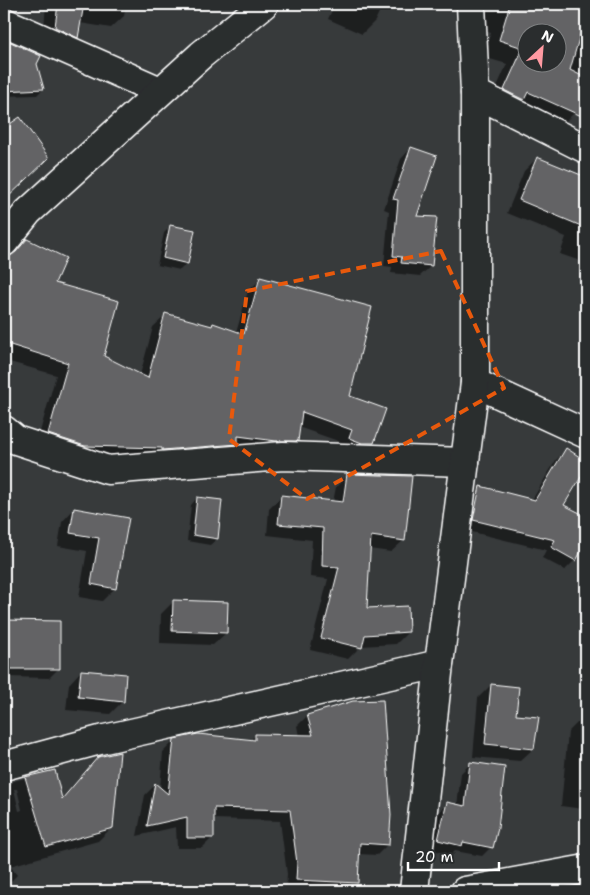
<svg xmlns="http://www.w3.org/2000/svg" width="590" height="895" viewBox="0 0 590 895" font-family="'Shantell Sans',sans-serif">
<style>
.shadow{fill:#0007;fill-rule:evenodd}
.building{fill:#636465;stroke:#fff;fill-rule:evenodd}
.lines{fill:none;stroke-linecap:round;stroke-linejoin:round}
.street-casing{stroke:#fff;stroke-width:31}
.street{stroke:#2a2d2e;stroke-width:28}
.marked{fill:none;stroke:#e8590c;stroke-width:4;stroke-dasharray:10 6;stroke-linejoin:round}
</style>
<rect width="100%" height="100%" fill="#373a3b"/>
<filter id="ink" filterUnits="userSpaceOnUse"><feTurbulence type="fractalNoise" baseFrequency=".02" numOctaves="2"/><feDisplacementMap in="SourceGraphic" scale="10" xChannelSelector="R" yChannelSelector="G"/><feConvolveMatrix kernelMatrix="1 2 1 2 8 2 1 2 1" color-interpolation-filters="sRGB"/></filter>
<g filter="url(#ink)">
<g class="shadow">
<path d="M46,4H126L124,16L111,28L80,23L77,37L65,50L43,40Z"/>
<path d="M335,4H383L375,21L362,34L328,19Z"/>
<path d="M480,4H586L580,29L586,31V94L583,92L574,113L558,129L488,107L507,64L483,57L491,33L473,28ZM528,32H558V62H528Z"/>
<path d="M36,64L43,89L37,95L4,96V65Z"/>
<path d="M19,118L36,169L4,200V129Z"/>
<path d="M411,148L415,217L431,266L420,276L391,273L392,267L384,266L389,211L384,209L401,159Z"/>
<path d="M537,158L586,179V263L560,254L566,237L507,213L524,171Z"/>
<path d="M171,226L187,263L180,270L157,265L164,233Z"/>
<path d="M27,240L103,357L140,375L153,327L166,315L211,327L213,324L236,333L248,291L261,279L348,396L373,443L360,455L338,451L341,442L298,427L296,440L284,453L72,458L36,446L56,375L6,361L4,366V264Z"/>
<path d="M566,450L586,462V467L562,505L586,518V540L575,560L565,570L542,558L546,550L464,530L470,498L480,488L532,500L556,460Z"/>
<path d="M348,475L404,540L391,552L369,549L365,609L408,632L396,644L361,646L348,659L310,650L328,579L310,577L312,540L267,535L269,509L281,497L333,502L336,487Z"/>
<path d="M197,498L217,539L210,545L187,541L191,505Z"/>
<path d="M74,509L128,519L115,588L102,601L79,597L87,551L58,546L62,522Z"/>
<path d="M174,601L226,633L213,645L160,643L161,614Z"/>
<path d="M4,621L50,622L59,668L49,678L7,677L4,680Z"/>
<path d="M81,671L123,701L110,714L66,710L69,684Z"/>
<path d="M491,685L533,749L520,761L473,757L478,698Z"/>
<path d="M586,698V805L583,809L561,806L568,732L577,723H582Z"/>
<path d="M307,716L388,844L377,855L358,854L357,883L348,891L286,890L287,874L280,821L213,819V837L202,848H177L176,827L137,836L145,795L155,785L160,789L163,752L174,741H250L255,735L299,736L297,726Z"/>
<path d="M98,758L112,827L98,841L10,866L17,875L4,888V791L14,781L54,771L61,800ZM14,789H17L22,810L19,811Z"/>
<path d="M470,764L491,847L482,856L455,851L451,855L430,849L439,812L448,803L457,806L461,773Z"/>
</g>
<g class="building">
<path d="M58,4H84L78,38L55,27Z"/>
<path d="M510,4H586V14L570,70L586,78V118L528,92L524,100L504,90L523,48L499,40ZM528,32H558V62H528Z"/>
<path d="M4,39L41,56L37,64L44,89L4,91Z"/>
<path d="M20,117L49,158L4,201V128Z"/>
<path d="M411,147L437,156L417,216L437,217L432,266L401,263L402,257L393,256L398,200L393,199Z"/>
<path d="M537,157L586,177V228L519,200Z"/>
<path d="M170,225L195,230L188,264L163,258Z"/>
<path d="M27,239L66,258L55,283L119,301L104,356L148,378L165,313L212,326L213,323L244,334L260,277L372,307L350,396L386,409L374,443H362L349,438L352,430L302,412L298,441H276L238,436V444L162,450V448L85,446L48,434L68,363L4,343V257L16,252Z"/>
<path d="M566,448L586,461V469L564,505L586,516V542L576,561L551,547L555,540L473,520L480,486L535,500Z"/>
<path d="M347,474L412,476L405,541L371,536L367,608L408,606L409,632L365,635L362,648L321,638L339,567L322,566L323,528L278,524L281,495L343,502Z"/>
<path d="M197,497L222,500L218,539L193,535Z"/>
<path d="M74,508L129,518L116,589L91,584L99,538L70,533Z"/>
<path d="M173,600L228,602L227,633L172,631Z"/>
<path d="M4,620L60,621V669H4Z"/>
<path d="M81,670L126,674L124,702L78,697Z"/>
<path d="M491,684L519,687L516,715L539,717L534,749L485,744Z"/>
<path d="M383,700L391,815L389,845L360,843L358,883L296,880L297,863L290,810L214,808V838H187V817L147,826L155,783L168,794L174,739L198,734L255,740V734L313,735L307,715L353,701Z"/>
<path d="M120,752L113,828L46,847L25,777L55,770L62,799L98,757Z"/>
<path d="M470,762L505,767L498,828L493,848L463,842L462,846L438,840L447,802L465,806Z"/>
</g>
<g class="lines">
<defs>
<g id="street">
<path d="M4,22L160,91"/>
<path d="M475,93L586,149"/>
<path d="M4,242L28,212L201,55L264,4"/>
<path d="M475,383L586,434"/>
<path d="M4,430L16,440L108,470L283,456L465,462"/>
<path d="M4,766L100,740L439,664"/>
<path d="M414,891L439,664L475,383V93L471,4"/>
<path d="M465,891L586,869"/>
</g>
</defs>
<use href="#street" class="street-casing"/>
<use href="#street" class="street"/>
</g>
</g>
<path class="marked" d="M441,251L504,388L307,499L229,439L247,291Z"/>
<rect width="590" height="895" fill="none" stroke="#2a2d2e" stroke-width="20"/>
<rect x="10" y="10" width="570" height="875" fill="none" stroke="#fff" stroke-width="2" filter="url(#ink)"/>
<g transform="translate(542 48) rotate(26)"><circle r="24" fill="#2a2d2e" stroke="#7f8182"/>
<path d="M0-4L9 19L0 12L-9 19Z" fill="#ff9aa2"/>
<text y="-8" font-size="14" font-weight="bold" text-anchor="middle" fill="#ffffff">N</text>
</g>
<path d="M408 862v8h91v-8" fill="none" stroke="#ffffff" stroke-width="2.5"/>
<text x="415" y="862" font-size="15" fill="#ffffff" stroke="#2a2d2e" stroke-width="4" paint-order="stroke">20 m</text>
</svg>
